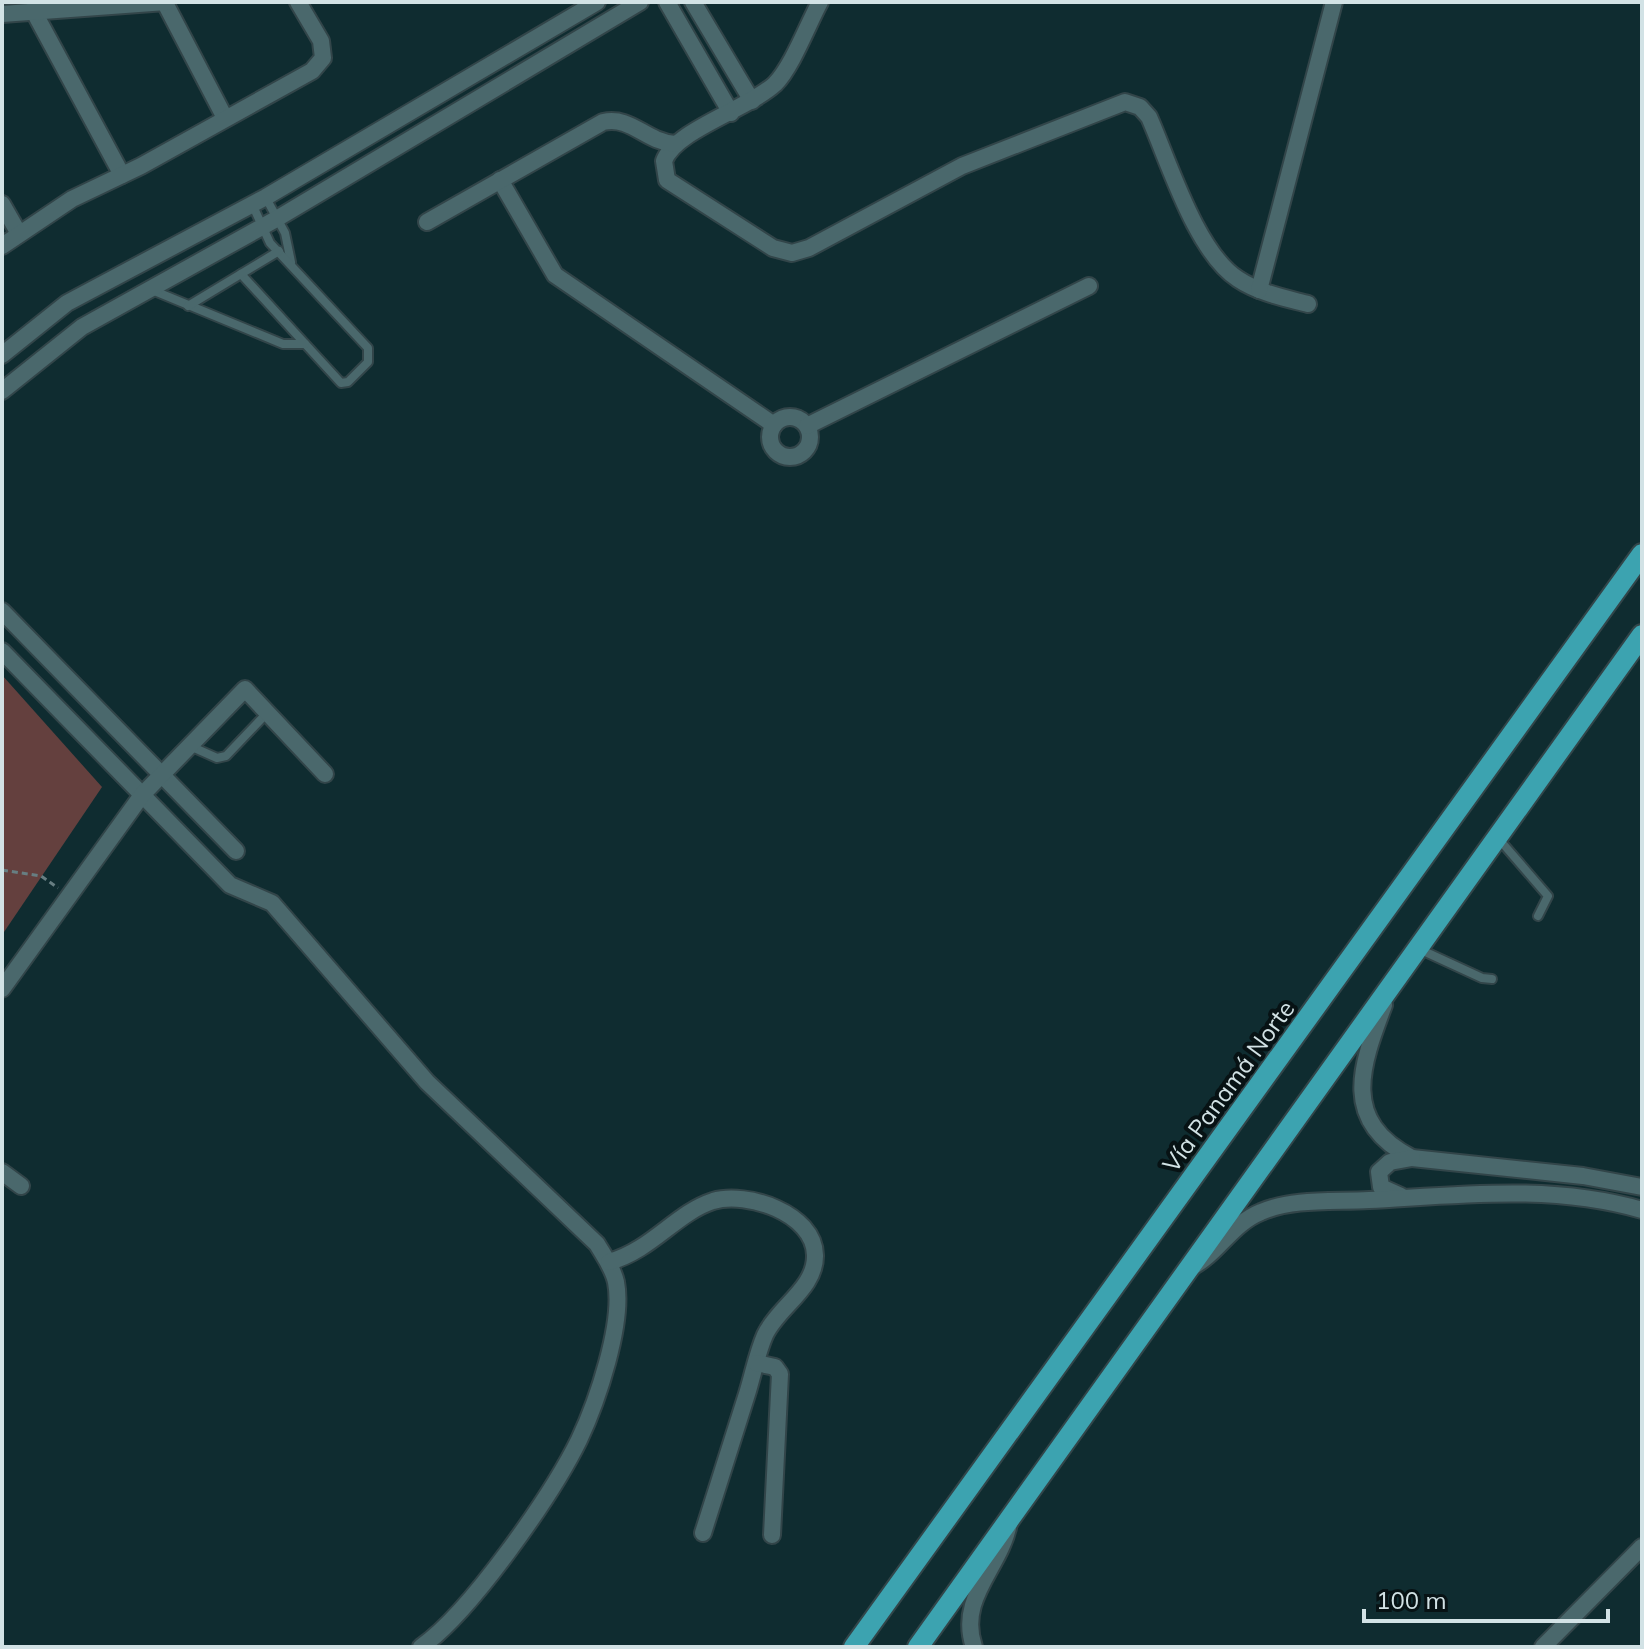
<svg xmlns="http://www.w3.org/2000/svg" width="1644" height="1649" viewBox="0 0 1644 1649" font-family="Mulish,sans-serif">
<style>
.green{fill:#64403e}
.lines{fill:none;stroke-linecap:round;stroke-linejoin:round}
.lane-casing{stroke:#324549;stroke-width:12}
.street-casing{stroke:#324549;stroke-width:20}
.primary-casing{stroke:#324549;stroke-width:24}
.path{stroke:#677e82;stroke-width:3;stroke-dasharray:6 4;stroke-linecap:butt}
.lane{stroke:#4a686c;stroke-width:8}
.street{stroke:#4a686c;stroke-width:16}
.primary{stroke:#3ca3b0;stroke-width:20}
.labels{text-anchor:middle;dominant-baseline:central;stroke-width:8;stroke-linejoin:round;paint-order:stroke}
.street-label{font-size:24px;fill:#d2e2e5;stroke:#071214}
</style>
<rect width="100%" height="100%" fill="#0f2c30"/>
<path class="green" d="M2,675L102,787L2,935Z"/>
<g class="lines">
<defs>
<g id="lane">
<path d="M266,198L285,233L291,262"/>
<path d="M241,274L341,383L348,382L368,362V348L270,243L252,204"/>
<path d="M152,290L283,344H305"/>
<path d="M188,306L279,251"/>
<path d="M190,746L217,758L226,756L267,713"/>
<path d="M1498,838L1548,896L1538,916"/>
<path d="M1419,949L1482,978L1492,979"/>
</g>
<g id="street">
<path d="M667,2L731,113"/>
<path d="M693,2L752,101"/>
<path d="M820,2C808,24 792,67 775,84C748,109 675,130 664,161L667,180L773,248L792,253L809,248L962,166L1125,102L1140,107L1149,117C1169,162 1196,252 1238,279C1259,293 1285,298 1308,304"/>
<path d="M165,3L225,118"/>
<path d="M33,10L122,175"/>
<path d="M2,14L166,2"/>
<path d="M500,180L555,275L774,425"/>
<path d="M2,204L18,232"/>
<path d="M427,222L603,122C632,116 644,141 675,144"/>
<path d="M2,246L72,199L141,166L312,71L323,58L321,41L298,2"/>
<path d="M1259,290L1334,2"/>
<path d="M2,355L67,303L266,197L597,2"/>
<path d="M2,391L82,327L278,218L640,2"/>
<circle cx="790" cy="437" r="20"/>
<path d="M807,426L1089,286"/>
<path d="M2,611L236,851"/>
<path d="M2,651L230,885L272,903L427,1082L597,1244C604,1256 613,1268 616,1282C624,1323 597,1402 579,1440C552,1495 470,1613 421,1647"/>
<path d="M2,989L142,795L245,689L325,774"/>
<path d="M1384,1005C1361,1066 1340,1121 1412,1158L1583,1176L1642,1187"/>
<path d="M2,1172L21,1186"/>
<path d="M1401,1196L1381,1187L1379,1172L1390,1162L1412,1158"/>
<path d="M609,1262C652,1250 676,1213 713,1201C747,1191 814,1213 815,1255C816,1288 778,1307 765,1335C757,1353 753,1375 747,1394C732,1440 718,1487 703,1533"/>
<path d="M1190,1268C1218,1254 1231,1224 1261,1212C1293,1198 1334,1202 1369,1200C1461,1195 1552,1184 1642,1210"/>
<path d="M756,1363L775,1367L780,1374L772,1535"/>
<path d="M974,1647C957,1597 1001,1568 1009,1523"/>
<path d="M1543,1647L1642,1547"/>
</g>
<g id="primary">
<path d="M854,1647L1642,554"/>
<path d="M918,1647L1642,635"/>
</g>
</defs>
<use href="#lane" class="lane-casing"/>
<use href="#street" class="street-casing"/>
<use href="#primary" class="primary-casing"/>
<path class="path" d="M2,870L41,876L58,888"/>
<use href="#lane" class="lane"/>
<use href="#street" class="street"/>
<use href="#primary" class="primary"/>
</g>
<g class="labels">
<g class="street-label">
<text transform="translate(1228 1086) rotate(-54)">Vía Panamá Norte</text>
</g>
</g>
<rect width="1644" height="1649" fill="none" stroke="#d2e2e5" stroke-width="8"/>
<path d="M1364 1609v12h244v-12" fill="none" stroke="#d2e2e5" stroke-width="4"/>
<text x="1376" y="1609" font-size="24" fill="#d2e2e5" stroke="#071214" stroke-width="6" paint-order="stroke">100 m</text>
</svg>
